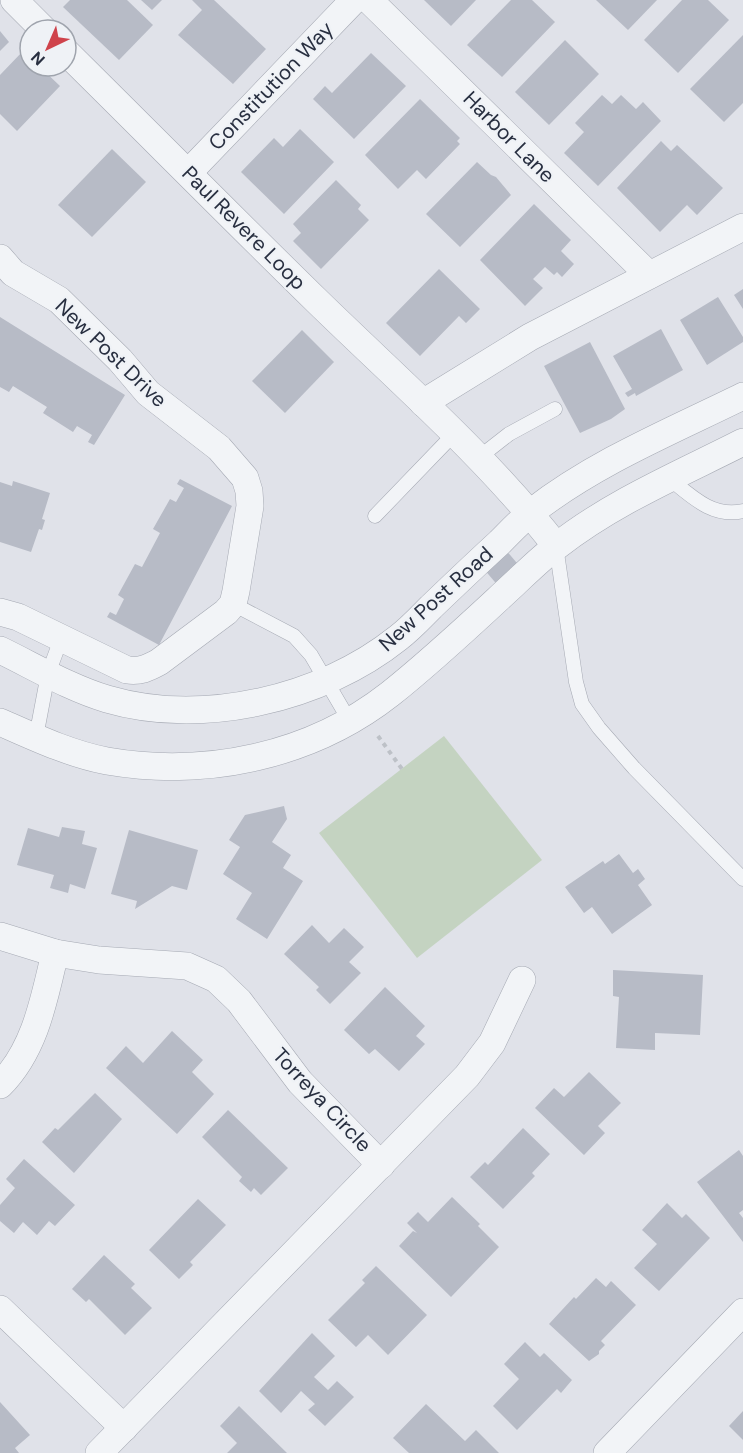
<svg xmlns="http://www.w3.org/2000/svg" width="743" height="1453" viewBox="0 0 743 1453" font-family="'DM Sans',sans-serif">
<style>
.green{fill:#c4d3c1}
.building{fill:#b7bbc6}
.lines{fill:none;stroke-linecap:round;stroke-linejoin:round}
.lane-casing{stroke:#a5a9b3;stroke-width:15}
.street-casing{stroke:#a5a9b3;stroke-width:28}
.path{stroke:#bdc1c7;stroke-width:4;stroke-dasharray:4.5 4.5;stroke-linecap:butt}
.lane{stroke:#f2f4f7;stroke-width:14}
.street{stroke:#f2f4f7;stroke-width:27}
.labels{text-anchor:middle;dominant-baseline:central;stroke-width:4.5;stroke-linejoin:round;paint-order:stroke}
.street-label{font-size:21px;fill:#282f40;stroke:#eff2f6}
</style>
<rect width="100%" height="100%" fill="#e0e2e9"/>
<path class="green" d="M444,736L542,860L417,958L319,833Z"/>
<g class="building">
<path d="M70,0H127L153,25L119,60L63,7Z"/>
<path d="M141,0H162L152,10Z"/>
<path d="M192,0H214L266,49L233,84L178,35L202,10Z"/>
<path d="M424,0H476L451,26Z"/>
<path d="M511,0H532L555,22L502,77L467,45Z"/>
<path d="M596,0H657L628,30Z"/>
<path d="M682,0H708L729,20L678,73L644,40Z"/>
<path d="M0,31L9,42L0,51Z"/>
<path d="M743,35V103L724,122L690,89Z"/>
<path d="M565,40L599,74L549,125L515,92Z"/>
<path d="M23,51L30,58V66H39L60,86L17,131L0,114V75Z"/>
<path d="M371,53L406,86L354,139L313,99L325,86L332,93Z"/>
<path d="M602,95L612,104L621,95L636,109L643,102L661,121L598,186L564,153L584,132L575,123Z"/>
<path d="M420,99L460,138L457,141L460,144L426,179L417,170L398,189L365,155Z"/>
<path d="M300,129L334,162L284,214L241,172L274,138L283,147Z"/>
<path d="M661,141L671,151L677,145L723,188L697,215L687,205L660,232L617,188Z"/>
<path d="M112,149L146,182L92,237L58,205Z"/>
<path d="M477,162L491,175L496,177L511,195L460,247L426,214Z"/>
<path d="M336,180L361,205L358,209L369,220L321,269L293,241L301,233L293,224Z"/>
<path d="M534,204L571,240L561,251L574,264L562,277L557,272L554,275L545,267L533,279L543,288L525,306L480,260Z"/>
<path d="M439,269L480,309L466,323L459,316L420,356L386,323Z"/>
<path d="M743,289V309L734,295Z"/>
<path d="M718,297L743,337V342L707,365L680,320Z"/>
<path d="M0,317L125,395L94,445L88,442L92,435L77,426L73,432L43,413L47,407L13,386L9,392L0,387Z"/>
<path d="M661,329L683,370L636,396L635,393L628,397L625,393L632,389L613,356Z"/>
<path d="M302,330L334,362L285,413L252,381Z"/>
<path d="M590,342L625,409L611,419L580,433L544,366Z"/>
<path d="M180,479L232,506L159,645L107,617L110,612L116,615L124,599L118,595L135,564L142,567L160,533L153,529L170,499L176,502L184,488L177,484Z"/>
<path d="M13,481L50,493L42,519L45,520L42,530L39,529L31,552L0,542V482L12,486Z"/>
<path d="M505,549L522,569L500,588L483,568Z"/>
<path d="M284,806L287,819L272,842L291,855L283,868L303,881L267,939L236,919L252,893L223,874L240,847L229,840L245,815Z"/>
<path d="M62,827L85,831L82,844L97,848L85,889L70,884L68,893L50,888L54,875L17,865L28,828L59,837Z"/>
<path d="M129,830L198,850L187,890L172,886L135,909L137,901L111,894Z"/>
<path d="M619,854L633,873L638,869L645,879L638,885L652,905L612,934L592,907L584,913L565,887L603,861L605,864Z"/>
<path d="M312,925L329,943L344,928L364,947L349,962L361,973L330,1004L316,990L319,987L284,954Z"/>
<path d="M613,970L703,975L700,1035L655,1033V1050L616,1048L619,997L613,996Z"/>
<path d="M385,987L425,1026L416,1036L425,1044L399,1071L375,1049L369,1054L344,1030Z"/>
<path d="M172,1031L203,1060L192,1072L214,1094L177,1134L106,1068L126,1046L143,1063Z"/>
<path d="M589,1072L621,1103L598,1126L605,1133L584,1155L535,1108L554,1088L564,1097Z"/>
<path d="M95,1093L122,1119L74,1173L42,1142L55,1128L58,1130Z"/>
<path d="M228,1110L288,1168L261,1195L254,1188L251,1192L239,1181L242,1177L202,1137Z"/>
<path d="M523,1128L550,1154L532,1173L535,1176L503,1209L470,1177L485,1162L488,1165Z"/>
<path d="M739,1150L743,1156V1210L739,1213L743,1218V1242L697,1182Z"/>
<path d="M24,1159L75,1205L55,1226L49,1221L37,1235L23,1222L14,1233L0,1221V1205L15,1188L6,1179Z"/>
<path d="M452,1197L480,1224L478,1226L499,1247L451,1297L399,1246L413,1231L417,1233L407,1223L418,1212L428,1222Z"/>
<path d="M198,1199L226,1225L190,1262L193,1265L179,1279L149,1250Z"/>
<path d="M667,1203L682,1218L686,1214L710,1238L659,1291L634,1268L657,1244L642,1230Z"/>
<path d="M104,1255L135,1284L131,1288L152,1308L125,1335L89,1299L86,1302L72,1289Z"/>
<path d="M376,1266L427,1315L388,1355L368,1335L356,1347L328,1320L365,1283L362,1280Z"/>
<path d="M596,1278L606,1287L611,1281L636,1305L601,1341L605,1345L599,1351V1354L589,1361L549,1324L574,1297L576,1299Z"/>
<path d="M312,1333L335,1356L314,1377L328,1390L337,1381L354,1397L325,1426L308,1410L315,1404L301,1391L281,1413L259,1391Z"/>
<path d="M525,1342L540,1357L544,1353L572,1380L561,1393L557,1389L517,1430L493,1406L519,1379L504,1364Z"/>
<path d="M0,1402L30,1435L15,1448L19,1453H0Z"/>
<path d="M426,1404L465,1441L476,1430L499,1453H409L393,1438Z"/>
<path d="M239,1406L287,1453H227L237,1443L220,1426Z"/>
<path d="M743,1411V1440L729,1426Z"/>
</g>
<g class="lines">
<defs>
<g id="lane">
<path d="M477,459L509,434L555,409"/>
<path d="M670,479C692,497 713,518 743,511"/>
<path d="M375,516L454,434"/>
<path d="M556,546L576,682L582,704L599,728L634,768L743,879"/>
<path d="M233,604L294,636L311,655L349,720"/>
<path d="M36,737L48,674L61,639"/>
</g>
<g id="street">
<path d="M14,0L44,30"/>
<path d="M369,0L649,275"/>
<path d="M66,52C150,135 233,219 318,302C398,380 487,457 556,546"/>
<path d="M189,172L354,0"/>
<path d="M0,258L13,273L59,300L120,360L148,393L219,448L245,478L249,491L250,506L236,591L233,604L226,612L159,662C148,668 140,672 127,670L18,617L0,612"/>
<path d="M423,403L530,337L743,227"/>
<path d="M0,650C35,667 70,688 107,699C202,727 322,699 398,638C410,629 420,618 431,607C454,585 477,563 500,542C511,531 521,520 533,511C596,462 672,431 743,396"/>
<path d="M0,722C34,737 70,754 107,761C206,778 311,756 390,694C433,660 473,622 513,585C527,572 541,558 557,546C613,502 680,474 743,442"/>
<path d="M0,936L55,953L99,960L187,966L216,979L239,1001L300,1082L381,1165"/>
<path d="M0,1085C35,1050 44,1000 55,953"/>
<path d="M0,1309L124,1428"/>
<path d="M99,1453L467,1076L492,1043L522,980"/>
<path d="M607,1453L743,1312"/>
</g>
</defs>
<use href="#lane" class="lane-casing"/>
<use href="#street" class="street-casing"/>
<path class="path" d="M378,736L402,769"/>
<use href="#lane" class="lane"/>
<use href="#street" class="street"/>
</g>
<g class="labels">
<g class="street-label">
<text transform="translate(271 86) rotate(-46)">Constitution Way</text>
<text transform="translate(509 137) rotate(45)">Harbor Lane</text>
<text transform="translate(244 228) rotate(45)">Paul Revere Loop</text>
<text transform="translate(111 353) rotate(44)">New Post Drive</text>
<text transform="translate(436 599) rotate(-42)">New Post Road</text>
<text transform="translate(322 1100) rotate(47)">Torreya Circle</text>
</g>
</g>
<g transform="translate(48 48) rotate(224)"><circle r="28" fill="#eff2f6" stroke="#9fa4ad" stroke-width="1.5"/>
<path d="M0-4.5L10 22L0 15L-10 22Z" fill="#cf434b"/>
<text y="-9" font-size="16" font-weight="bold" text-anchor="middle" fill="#282f40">N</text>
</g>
</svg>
